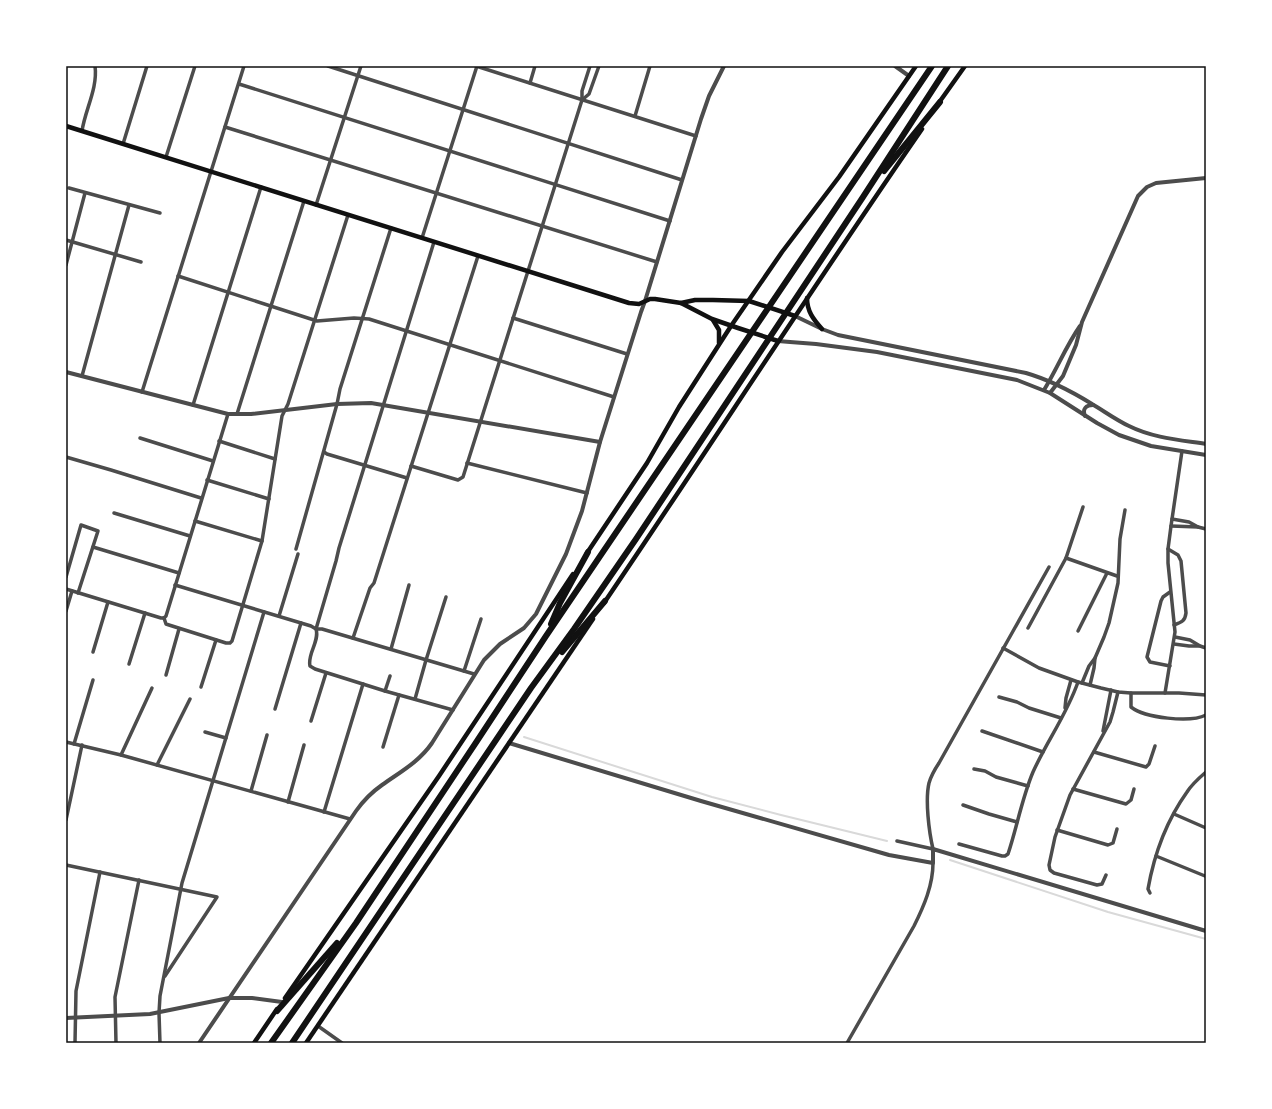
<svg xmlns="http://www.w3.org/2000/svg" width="1272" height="1109" viewBox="0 0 1272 1109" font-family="'Nunito Sans',sans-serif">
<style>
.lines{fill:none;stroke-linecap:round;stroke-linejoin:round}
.stream{stroke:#d9d9d9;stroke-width:2}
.minor{stroke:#4c4c4c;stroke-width:3.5}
.tertiary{stroke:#4c4c4c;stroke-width:4}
.secondary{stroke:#111;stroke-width:4.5}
.motorway{stroke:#111;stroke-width:6}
.neatline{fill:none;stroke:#111;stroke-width:1.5}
</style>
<rect width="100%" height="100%" fill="#fff"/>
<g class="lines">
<g class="stream">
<path d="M524,737L712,797L781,815L887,841"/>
<path d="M950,860L1108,912L1206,939"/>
</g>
<g class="minor">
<path d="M328,66L682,180"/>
<path d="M476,66L696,136"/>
<path d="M530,83L535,66"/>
<path d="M239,84L670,221"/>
<path d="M582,100L589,94L599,66"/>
<path d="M635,116L650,66"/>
<path d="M225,127L657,262"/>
<path d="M82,131C85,110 98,88 95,66"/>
<path d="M123,144L147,66"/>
<path d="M166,157L195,66"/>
<path d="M69,188L160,213"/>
<path d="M316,205L361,66"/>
<path d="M422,238L477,66"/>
<path d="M66,240L141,262"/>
<path d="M434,242L339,548L336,561L316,629C320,641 307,654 310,666L315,669L385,691L453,710"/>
<path d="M66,265L85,193"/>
<path d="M178,276L317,321L354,318L369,319L614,397"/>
<path d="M513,318L627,354"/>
<path d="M82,376L129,205"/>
<path d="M142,392L244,66"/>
<path d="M193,405L261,187"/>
<path d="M237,414L304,201"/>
<path d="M140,438L213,461"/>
<path d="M219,441L275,459"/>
<path d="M324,452L327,454L407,478"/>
<path d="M66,457L111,470L201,498"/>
<path d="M467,463L587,493"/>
<path d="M411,466L458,480L463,477L582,100V91L590,66"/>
<path d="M207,480L269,499"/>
<path d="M114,513L190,536"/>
<path d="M1172,519L1189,522L1198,527L1206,529"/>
<path d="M195,521L262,541"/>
<path d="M1171,526L1198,527"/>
<path d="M93,547L179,573"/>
<path d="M296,549L337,404L340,389L391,228"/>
<path d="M1168,549L1178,555L1181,561L1186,613C1185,621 1182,622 1174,625"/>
<path d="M1066,558L1117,576"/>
<path d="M66,577L81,525L98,531L78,593"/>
<path d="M175,585L311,626L316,629H322L474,674"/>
<path d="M66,589L161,618H164"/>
<path d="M66,611L72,591"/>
<path d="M279,616L298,554"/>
<path d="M164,618L166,624L169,625L226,643H230L232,641L262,541L282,416L288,404L348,215"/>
<path d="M164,618L166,616L228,414"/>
<path d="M1028,628L1066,558L1083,507"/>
<path d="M1078,631L1107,573"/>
<path d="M1175,637L1190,640L1200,646L1206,648"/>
<path d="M353,638L370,588L374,583L478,256"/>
<path d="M1174,644L1189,646H1199"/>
<path d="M1003,648L1039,668L1078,682L1101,688L1118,692L1131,693H1179L1206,695"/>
<path d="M391,649L409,585"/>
<path d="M93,652L108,602"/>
<path d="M129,664L145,613"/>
<path d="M1170,666L1150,662L1147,657L1161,601L1163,597L1170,592"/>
<path d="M464,671L481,619"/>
<path d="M166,675L179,629"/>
<path d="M1082,683L1089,666L1095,658L1104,637L1109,623L1118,583L1120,539L1125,510"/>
<path d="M1090,685L1094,668L1095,658"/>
<path d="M201,687L216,640"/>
<path d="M385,691L390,676"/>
<path d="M1131,693V707C1145,718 1190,723 1206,715"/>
<path d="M1165,693L1175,632L1168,563V549L1171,526L1182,451"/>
<path d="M999,697L1017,702L1029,708L1061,718"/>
<path d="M415,699L426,660L446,597"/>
<path d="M1065,708L1066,698L1071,680"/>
<path d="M275,709L301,623"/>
<path d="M311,721L326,673"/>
<path d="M982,731L1043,752"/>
<path d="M1103,731L1111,690"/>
<path d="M205,732L226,738"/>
<path d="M66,742L121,755L350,819"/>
<path d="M74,744L93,680"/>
<path d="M383,747L399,695"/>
<path d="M1094,752L1146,767L1149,764L1155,746"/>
<path d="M121,755L152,688"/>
<path d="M157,765L190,699"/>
<path d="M974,769L985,771L996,777L1028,786"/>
<path d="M1073,789L1126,804L1131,800L1134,789"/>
<path d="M251,791L267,735"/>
<path d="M288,802L304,745"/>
<path d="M963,805L989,814L1017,822"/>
<path d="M324,812L363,684"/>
<path d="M1174,814L1206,828"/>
<path d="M66,820L82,745"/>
<path d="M1057,830L1108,845L1113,843L1117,829"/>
<path d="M897,841L933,849C929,832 925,800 929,783C931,776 935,769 939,763L1049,567"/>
<path d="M959,844L1002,856H1005L1008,854C1017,827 1022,798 1033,772C1047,741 1067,714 1078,682"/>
<path d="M1156,856L1205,876"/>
<path d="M66,865L217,897L165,976"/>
<path d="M1106,875L1102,884L1097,885L1054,873L1050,870L1049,865L1055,837L1070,795L1110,722L1113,712L1118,692"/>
<path d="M1150,893L1148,889C1154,855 1167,820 1187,792C1192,784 1199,778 1206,772"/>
<path d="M318,1026L342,1043"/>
<path d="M75,1043L76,991L100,872"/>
<path d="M116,1043L115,997L139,880"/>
<path d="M160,1043L159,1013L160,996L182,883L264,612"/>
<path d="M847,1043L914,926C924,906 933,885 933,863"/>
</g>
<g class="tertiary">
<path d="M895,66L909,76"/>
<path d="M795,316L822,329L838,335L1026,373C1050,380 1071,391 1092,404C1104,411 1116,420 1129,426C1153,438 1180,440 1206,444"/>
<path d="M778,341L790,342L816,344L877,352L1017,380L1050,393L1097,423L1119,435L1151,446L1206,455"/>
<path d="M66,372L228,414H251L337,404L371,403L600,442"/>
<path d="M1044,390C1057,369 1066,346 1080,326"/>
<path d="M1050,393L1063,376L1076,345L1082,322L1138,196L1147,187L1156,183L1206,178"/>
<path d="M1085,416C1082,409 1086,405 1093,405"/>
<path d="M509,743L701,801L889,855L933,863V849L1206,931"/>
<path d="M66,1018L150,1014L229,998H252L282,1002"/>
<path d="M199,1043L356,811C363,801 372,792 382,785C400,772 419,762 432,743L484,660L500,644L524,628L536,614L566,554L582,511L600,442L641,312L645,301L701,119L709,96L724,66"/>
</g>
<g class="secondary">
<path d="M938,104L965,66"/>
<path d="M66,126L629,303L639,304L650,299H655L681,303L695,300H713L749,301L795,316"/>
<path d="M807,298C807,311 813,319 822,329"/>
<path d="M681,303L712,319L738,328L778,341"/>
<path d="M713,320L719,330V343"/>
<path d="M587,553L647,463L679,407L731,326L782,252L839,177L916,66"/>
<path d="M604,603C711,445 814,285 922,129"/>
<path d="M285,998L439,776L573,574"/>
<path d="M254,1043L277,1009"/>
<path d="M306,1043L593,619"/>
</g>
<g class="motorway">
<path d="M884,171L940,102"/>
<path d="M551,624L560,603L588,552"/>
<path d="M562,652L605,601"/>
<path d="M277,1011L337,943"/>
<path d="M271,1043L356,923L477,741L546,636L932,66"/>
<path d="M292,1043L496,740L531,688L574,629L636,539L863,197L948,66"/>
</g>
</g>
<rect width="1272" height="1109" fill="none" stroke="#ffffff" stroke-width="134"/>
<rect x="67" y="67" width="1138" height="975" class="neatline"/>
</svg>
